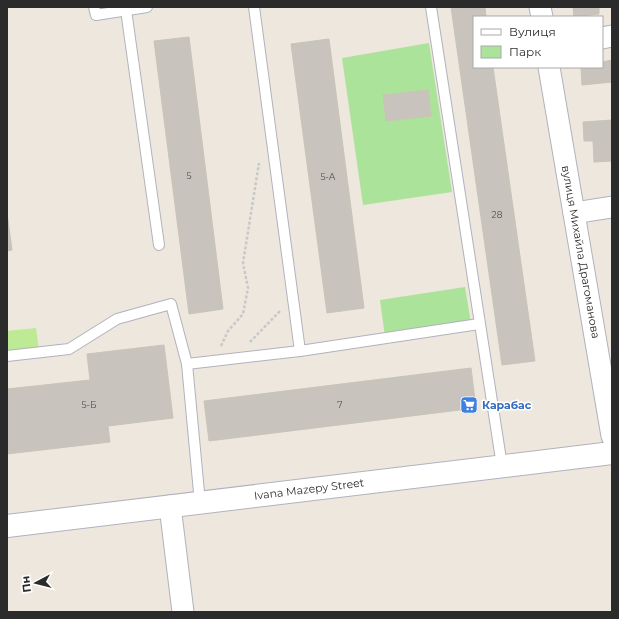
<svg xmlns="http://www.w3.org/2000/svg" width="619" height="619" viewBox="0 0 619 619" font-family="Montserrat,sans-serif">
<style>
.green{fill:#ace39a}
.pitch{fill:#beea96}
.building{fill:#c8c4bd;stroke:#c8c4b7}
.lines{fill:none;stroke-linecap:round;stroke-linejoin:round}
.lane-casing{stroke:#b1b2be;stroke-width:12}
.street-casing{stroke:#b1b2be;stroke-width:23}
.secondary-casing{stroke:#b1b2be;stroke-width:24}
.path{stroke:#c8c8c8;stroke-width:2.5;stroke-dasharray:3 2;stroke-linecap:butt}
.lane{stroke:#fff;stroke-width:10}
.street{stroke:#fff;stroke-width:21}
.secondary{stroke:#fff;stroke-width:22}
.labels{text-anchor:middle;dominant-baseline:central;stroke-width:3;stroke-linejoin:round;paint-order:stroke}
.number-label{font-size:9px;fill:#525150}
.street-label{font-size:11px;fill:#2b2b2b;stroke:#fff}
.shop-label{font-size:11px;font-weight:bold;fill:#366cbe;stroke:#fff;text-anchor:start}
</style>
<rect width="100%" height="100%" fill="#ede7dd"/>
<g class="green">
<path d="M429,43L452,192L363,205L342,58Z"/>
<path d="M465,287L471,323L385,337L380,300Z"/>
</g>
<path class="pitch" d="M36,328L39,350L7,354V331Z"/>
<g class="building">
<path d="M451,7H485L486,17H474V67H493L535,361L502,365Z"/>
<path d="M573,7H599V14L574,17Z"/>
<path d="M189,37L223,309L189,314L154,41Z"/>
<path d="M329,39L364,308L327,313L291,44Z"/>
<path d="M612,60V82L582,85L581,67H602V62Z"/>
<path d="M428,90L431,116L386,121L383,95Z"/>
<path d="M612,120V161L594,162L593,141H584L583,122Z"/>
<path d="M7,213L12,250L7,251Z"/>
<path d="M164,345L173,418L108,426L110,442L7,454V389L90,380L87,354Z"/>
<path d="M471,368L476,408L209,441L204,401Z"/>
</g>
<g class="lines">
<defs>
<g id="lane">
<path d="M94,7L96,15L147,7"/>
<path d="M254,7L300,351L479,324"/>
<path d="M431,7L502,466"/>
<path d="M126,10L159,245"/>
<path d="M7,356L69,349L117,319L171,304L187,364L300,351"/>
<path d="M187,364L200,503"/>
</g>
<g id="street">
<path d="M540,7L542,17"/>
<path d="M602,38L612,36"/>
<path d="M549,67L612,436"/>
<path d="M574,213L612,207"/>
<path d="M170,506L183,612"/>
</g>
<path id="secondary" d="M7,526L612,453"/>
</defs>
<use href="#lane" class="lane-casing"/>
<use href="#street" class="street-casing"/>
<use href="#secondary" class="secondary-casing"/>
<g class="path">
<path d="M250,342L280,311"/>
<path d="M221,346L228,331L243,314L248,288L243,263L259,163"/>
</g>
<use href="#lane" class="lane"/>
<use href="#street" class="street"/>
<use href="#secondary" class="secondary"/>
</g>
<defs>
<symbol id="supermarket-square" viewBox="-11 -11 22 22"><rect x="-9" y="-9" width="18" height="18" rx="4" fill="#3f7fe0" stroke="#fff"/><path d="M-6-5.5h2.5l.6 2H6L4.5 2H-2.5L-4.4-4H-6ZM-1.5 3.2a1.3 1.3 0 1 0 .1 0ZM3 3.2a1.3 1.3 0 1 0 .1 0Z" fill="#fff"/></symbol>
</defs>
<g fill-rule="evenodd">
<use href="#supermarket-square" x="459" y="395" width="20" height="20"/>
</g>
<g class="labels">
<g class="number-label">
<text x="189" y="175">5</text>
<text x="328" y="176">5-А</text>
<text x="497" y="214">28</text>
<text x="89" y="404">5-Б</text>
<text x="340" y="404">7</text>
</g>
<g class="street-label">
<text transform="translate(581 252) rotate(80)">вулиця Михайла Драгоманова</text>
<text transform="translate(309 489) rotate(-7)">Ivana Mazepy Street</text>
</g>
<g class="shop-label">
<text x="482" y="405">Карабас</text>
</g>
</g>
<rect width="619" height="619" fill="none" stroke="#2b2b2b" stroke-width="16"/>
<rect x="473" y="16" width="130" height="52" fill="#ffffff" stroke="#aaaaaa"/>
<rect x="481" y="29" width="20" height="6" fill="#ffffff" stroke="#aaaaaa"/>
<text x="509" y="36" font-size="12" fill="#2b2b2b">Вулиця</text>
<rect x="481" y="46" width="20" height="12" fill="#ace39a" stroke="#aaaaaa"/>
<text x="509" y="56" font-size="12" fill="#2b2b2b">Парк</text>
<g transform="translate(36 583) rotate(263)" stroke="#ffffff" stroke-width="3" paint-order="stroke">
<path d="M0-3L7 15L0 10L-7 15Z" fill="#2b2b2b"/>
<text y="-6" font-size="11" font-weight="bold" text-anchor="middle" fill="#2b2b2b">Пн</text>
</g>
</svg>
